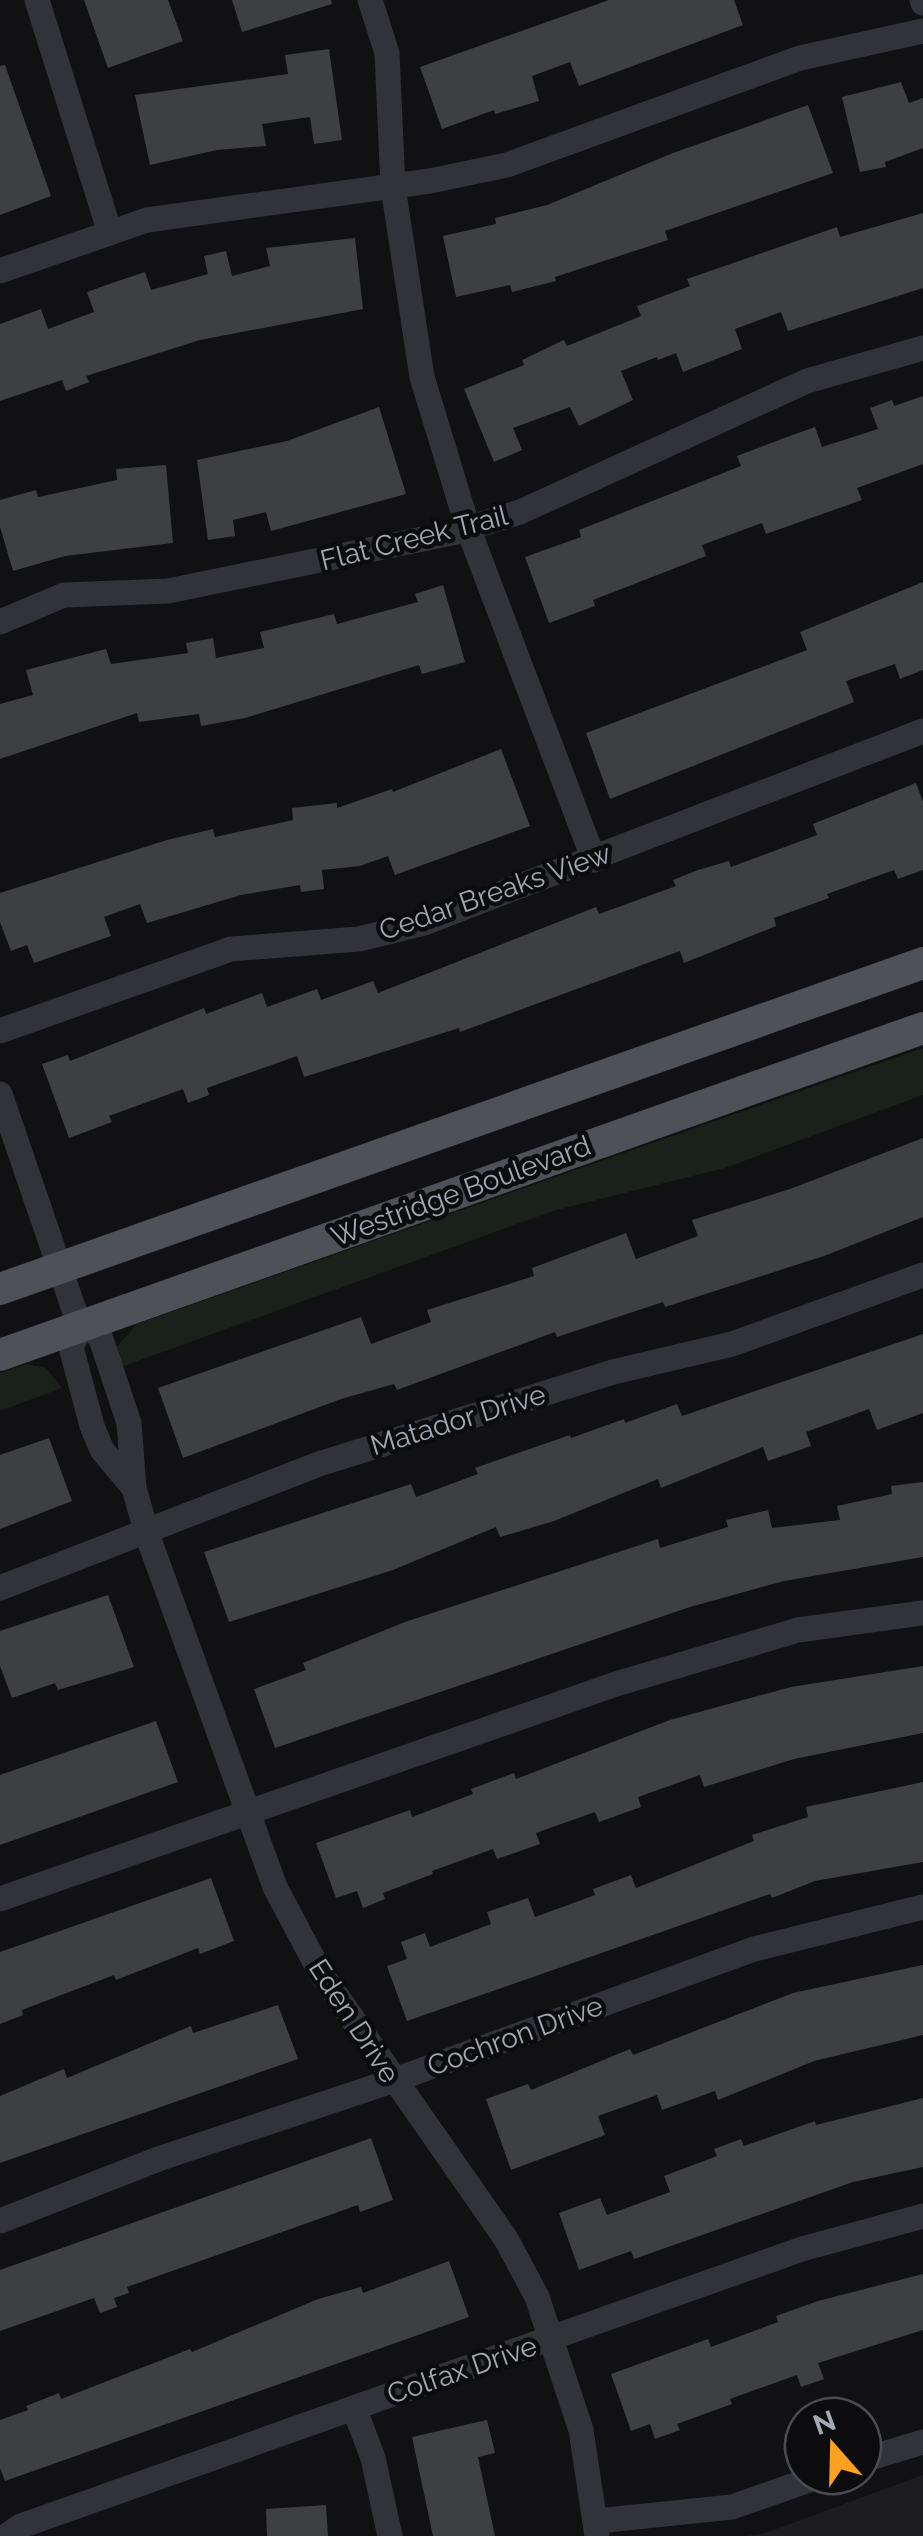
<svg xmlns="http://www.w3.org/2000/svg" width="923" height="2536" viewBox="0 0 923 2536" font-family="Raleway,sans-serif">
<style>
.built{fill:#1d1d20}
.green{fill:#19211a}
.building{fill:#3d3f43}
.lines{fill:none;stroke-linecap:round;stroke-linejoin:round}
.minor{stroke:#323338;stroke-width:25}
.major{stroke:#4e5157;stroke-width:32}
.labels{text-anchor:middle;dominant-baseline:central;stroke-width:9;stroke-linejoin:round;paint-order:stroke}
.street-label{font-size:28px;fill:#a2a9b4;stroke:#0c0c0e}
</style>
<rect width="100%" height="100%" fill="#111113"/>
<path class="built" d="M923,2475V2536H746L765,2533Z"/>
<g class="green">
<path d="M923,1048V1095L725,1168L556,1210L121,1367L117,1347L137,1324Z"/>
<path d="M27,1364L46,1368L62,1388L0,1411V1373Z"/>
</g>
<g class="building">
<path d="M84,0H168L183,41L108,68Z"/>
<path d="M232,0H331L332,4L242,32Z"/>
<path d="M609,0H734L743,25L579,86L570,62L532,76L539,101L495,114L494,110L442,129L420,67Z"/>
<path d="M329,49L342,140L314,144L310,117L262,124L266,146L217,150L150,165L135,95L288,74L285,55Z"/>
<path d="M5,65L51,196L0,215V66Z"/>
<path d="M901,82L909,103L923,98V148L885,162L886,167L860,172L842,97Z"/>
<path d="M808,105L833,173L665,231L668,240L555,277L556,281L512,292L510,285L456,297L443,236L496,224L495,218L547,205L673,153Z"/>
<path d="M923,213V288L788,331L781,312L735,329L742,349L683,372L676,353L658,360L657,357L621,371L633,400L579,426L570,407L513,428L522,450L494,462L464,389L524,365L522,360L564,340L567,346L641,316L637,306L690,286L687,279L837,227L840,237Z"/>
<path d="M355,238L363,309L200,340L86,376L89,382L66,391L62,380L0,401V324L41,309L48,329L94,312L87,292L112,283L145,272L151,290L208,274L204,256L226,251L232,276L270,266L266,248Z"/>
<path d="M923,396V464L857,488L862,500L766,534L762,523L702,545L706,556L593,600L595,606L549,623L525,557L581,537L579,530L741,466L737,456L787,437L815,427L822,447L878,429L870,408L892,400L894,406Z"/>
<path d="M379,407L406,494L271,531L266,512L233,520L235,536L208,540L197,460L287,441Z"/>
<path d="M166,465L173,543L65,556L13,571L0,527V500L36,490L38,497L117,480L116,469Z"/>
<path d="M923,582V670L900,679L895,664L846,681L854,702L610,799L586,733L807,650L800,632Z"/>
<path d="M443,585L465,662L422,674L419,665L245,718L201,726L199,714L139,722L137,713L0,759V704L33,695L26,670L106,649L111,664L188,653L186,643L213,638L216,658L264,648L260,632L334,614L337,624L418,602L415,594Z"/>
<path d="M501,749L530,826L395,875L388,856L360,866L322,870L324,889L301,892L300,885L241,895L147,923L140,904L104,917L111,936L34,963L27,945L11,951L0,922V893L167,840L213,829L215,837L293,820L292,808L337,803V808L392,789L393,792Z"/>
<path d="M916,783L923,802V870L898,879L894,870L827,894L829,898L774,918L776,926L684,963L680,951L460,1032L459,1028L304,1077L297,1056L207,1088L209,1095L188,1103L183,1089L109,1116L112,1122L69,1138L42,1064L68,1055L70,1061L204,1008L206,1014L262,993L267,1007L317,989L321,1000L373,981L378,993L596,907L599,914L676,886L673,880L698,870L729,861L731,867L817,835L813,824Z"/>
<path d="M923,1138V1217L824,1256L665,1307L663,1302L557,1337L555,1332L397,1390L394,1384L341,1399L183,1458L158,1388L361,1317L371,1344L431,1322L427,1310L534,1276L532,1268L626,1233L636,1259L698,1236L692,1220L790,1189Z"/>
<path d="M923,1334V1413L877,1430L869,1409L806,1432L811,1446L768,1461L763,1447L661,1488L658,1479L554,1521L500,1537L496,1527L393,1570L229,1622L204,1552L411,1484L416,1497L478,1474L475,1468L570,1435L571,1438L624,1419L625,1423L677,1404L682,1416Z"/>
<path d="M49,1438L72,1501L0,1529V1455Z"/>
<path d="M923,1482V1557L784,1581L690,1607L275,1748L254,1689L306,1670L303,1663L405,1622L658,1539L660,1548L728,1527L726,1520L768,1510L772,1528L840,1520L837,1506L892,1494L891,1486Z"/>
<path d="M108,1595L134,1667L58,1690L55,1683L12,1698L0,1666V1631Z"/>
<path d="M923,1666V1733L794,1759L704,1787L700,1775L638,1797L641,1807L599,1822L595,1812L536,1833L540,1844L497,1859L493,1849L432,1871L433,1874L383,1893L385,1899L363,1908L357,1891L336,1898L316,1843L410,1810L412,1817L473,1794L471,1789L514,1773L516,1779L670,1720L791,1687Z"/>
<path d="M156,1721L178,1782L0,1845V1775Z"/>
<path d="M923,1782V1862L815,1881L772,1898L770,1894L407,2021L387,1966L407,1959L401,1942L425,1933L430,1947L491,1924L487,1912L528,1898L535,1917L595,1895L593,1889L631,1875L636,1888L754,1841L752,1835L808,1817L806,1807Z"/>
<path d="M211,1878L234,1941L200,1954L198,1948L116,1980L114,1975L22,2010L23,2015L0,2024V1952Z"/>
<path d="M923,1965V2035L814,2061L718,2100L715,2091L662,2110L657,2095L598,2116L605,2135L511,2170L486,2099L528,2084L531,2090L630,2049L633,2055L793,1993Z"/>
<path d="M278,2005L298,2059L0,2163V2096L64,2069L67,2078L191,2026L193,2033Z"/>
<path d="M923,2098V2167L853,2182L634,2259L631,2251L579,2270L559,2213L600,2198L607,2215L670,2192L664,2176L717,2156L714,2149L741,2139L744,2146L815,2121L816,2125Z"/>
<path d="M371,2138L393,2200L360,2212L358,2205L127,2287L129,2293L114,2298L117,2307L100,2313L94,2298L0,2331V2270Z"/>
<path d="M449,2261L469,2317L5,2481L0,2468V2420L28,2410L26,2406L59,2393L61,2399L190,2349L192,2352L318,2299L361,2287L363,2293Z"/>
<path d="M923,2274V2330L818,2363L824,2379L801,2387L797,2375L730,2399L732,2404L677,2424L680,2430L655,2439L650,2424L631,2431L611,2374L708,2339L711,2347L778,2322L776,2316L818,2301Z"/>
<path d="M487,2420L495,2453L478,2457L495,2536H433L412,2437Z"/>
<path d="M326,2505L328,2536H267L266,2509Z"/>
</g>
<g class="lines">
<g class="minor">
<path d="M37,0L110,233"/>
<path d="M370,0L387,53L393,187L422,377L468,528L594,860"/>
<path d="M922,0L923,3"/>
<path d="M0,271L147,220L430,181L507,165L800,58L923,31"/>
<path d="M0,622L64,595L168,591L452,533L520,512L807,381L923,348"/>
<path d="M0,1031L231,949L359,939L424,923L923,731"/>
<path d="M0,1094L80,1327L71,1347L92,1426L102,1450L134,1488"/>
<path d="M80,1327L99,1334L103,1345L129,1423L134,1488L147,1534L275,1887L320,1972L506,2239L537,2297L581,2430L597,2536"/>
<path d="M0,1588L319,1464L613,1372L732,1344L923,1275"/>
<path d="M0,1899L616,1684L798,1630L923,1613"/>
<path d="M0,2221L161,2158L392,2081L754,1949L923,1907"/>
<path d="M354,2408L373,2458L390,2536"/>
<path d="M863,2460L923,2442"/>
<path d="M597,2521L732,2507L821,2476"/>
<path d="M6,2536L21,2526L802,2249L923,2216"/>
</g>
<g class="major">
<path d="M0,1289L923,963"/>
<path d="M0,1355L923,1028"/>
</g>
</g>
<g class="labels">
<g class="street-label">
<text transform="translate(414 538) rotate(-14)">Flat Creek Trail</text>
<text transform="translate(495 892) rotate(-19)">Cedar Breaks View</text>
<text transform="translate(461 1191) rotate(-20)">Westridge Boulevard</text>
<text transform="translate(458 1420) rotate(-17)">Matador Drive</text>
<text transform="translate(354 2021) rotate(57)">Eden Drive</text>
<text transform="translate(515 2036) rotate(-20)">Cochron Drive</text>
<text transform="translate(462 2370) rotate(-19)">Colfax Drive</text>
</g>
</g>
<g transform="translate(833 2446) rotate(340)"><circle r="48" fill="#0c0c0e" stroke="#484b50" stroke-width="2.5"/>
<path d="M0-8L18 38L0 25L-18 38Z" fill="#fca120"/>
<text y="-15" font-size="28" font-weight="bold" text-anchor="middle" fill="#a2a9b4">N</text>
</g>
</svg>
